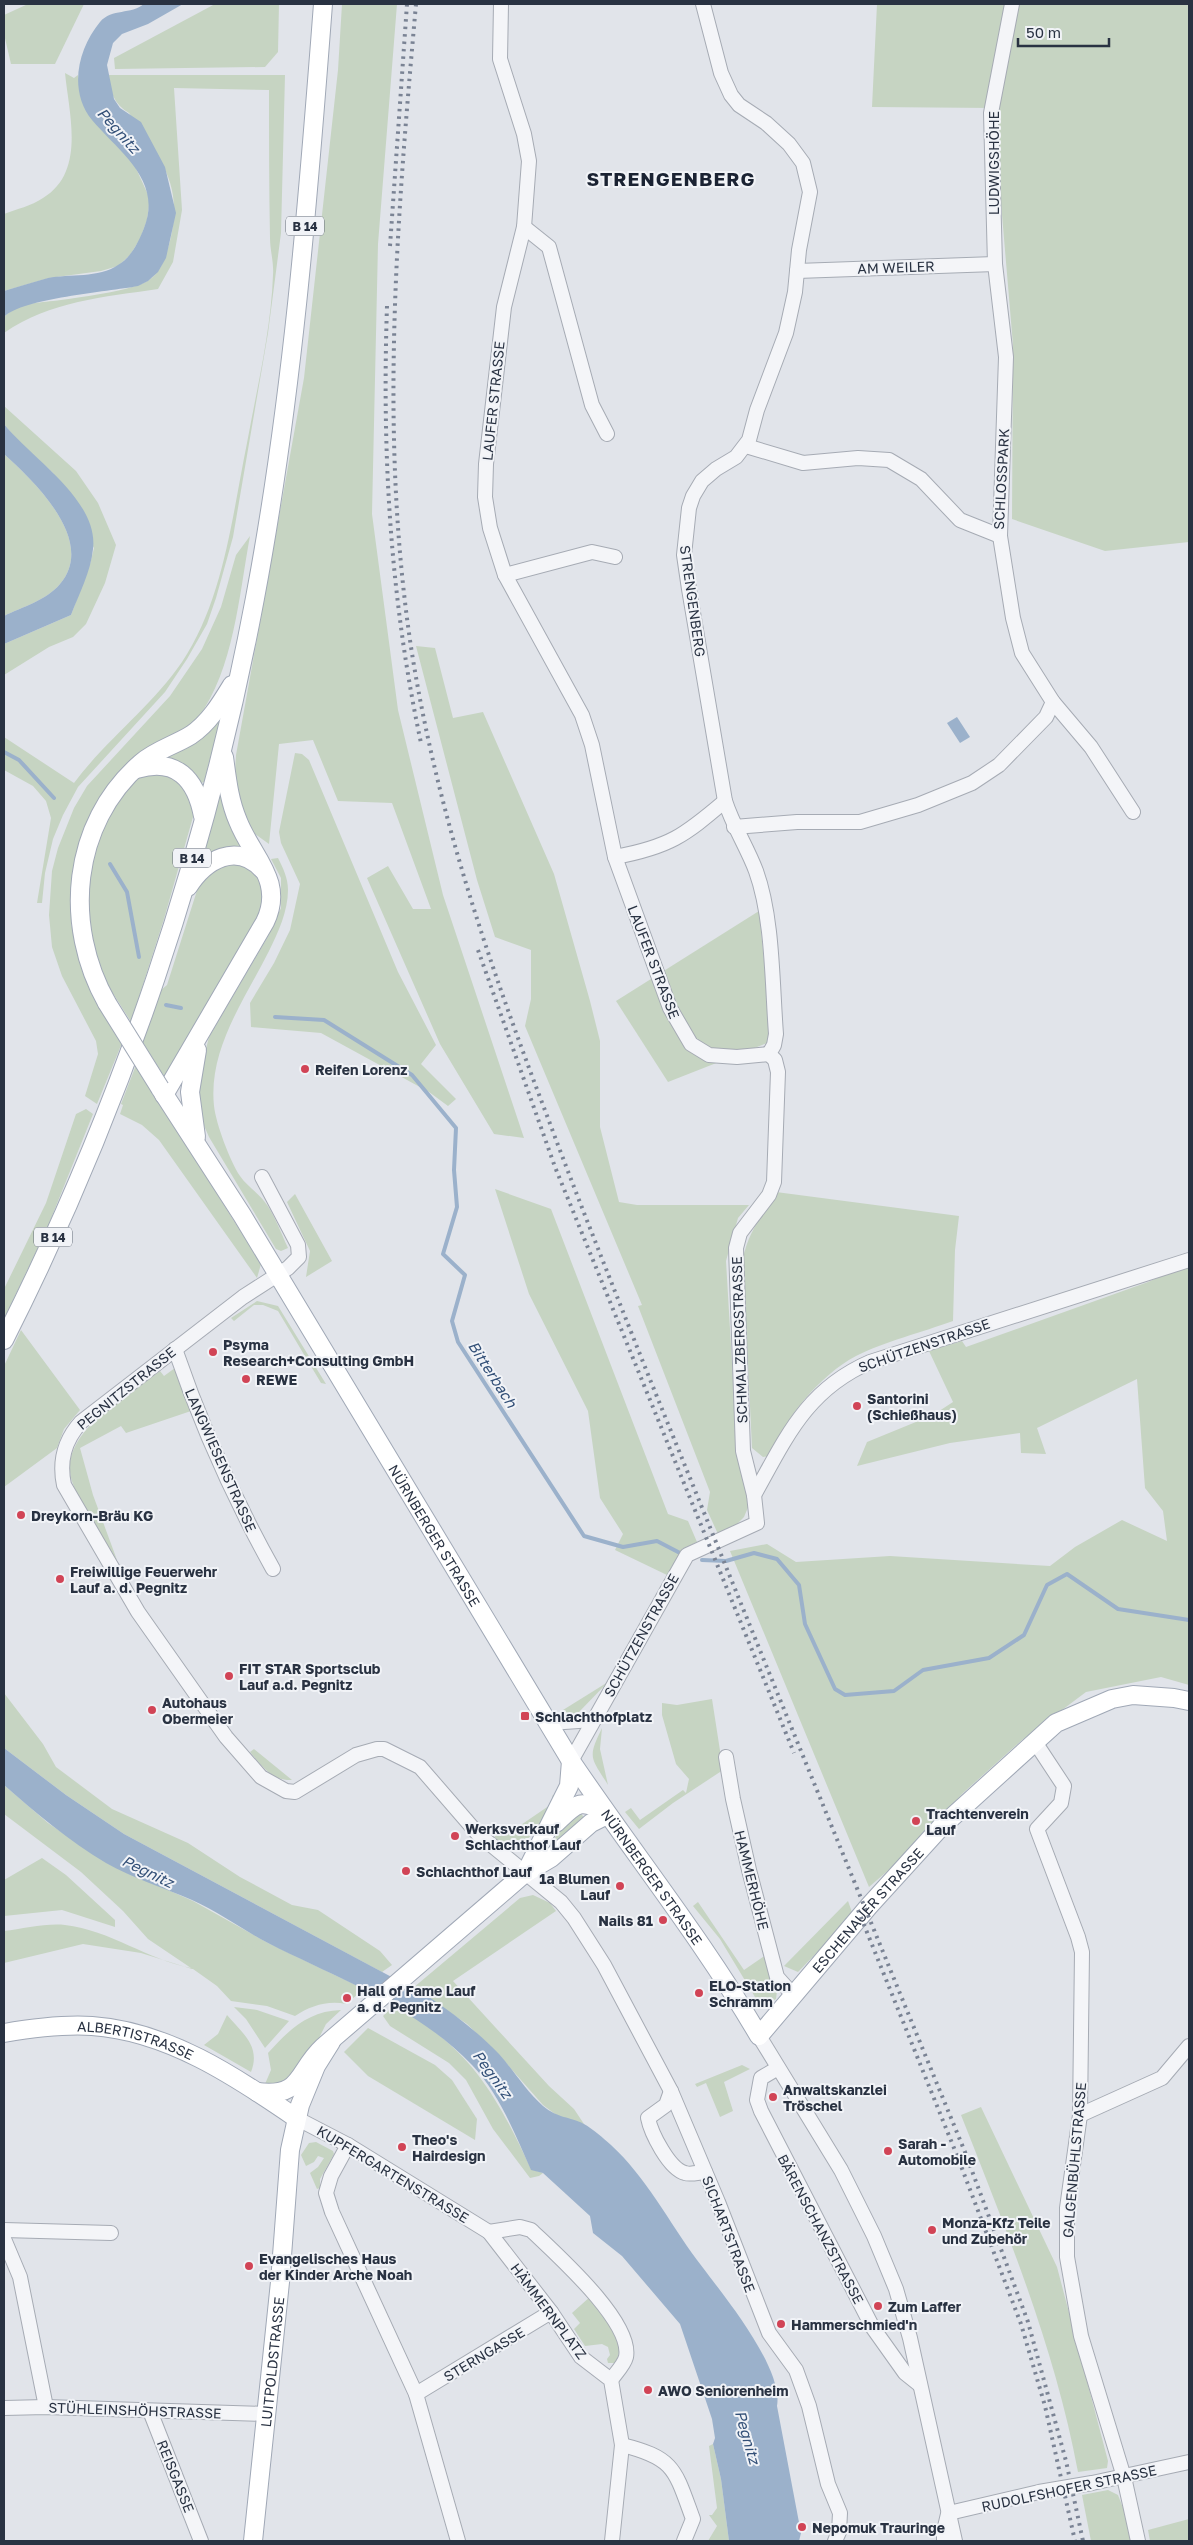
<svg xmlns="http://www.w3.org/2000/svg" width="1193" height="2545" viewBox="0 0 1193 2545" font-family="'Golos Text',sans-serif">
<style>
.green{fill:#c6d4c2}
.water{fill:#9bb1cb}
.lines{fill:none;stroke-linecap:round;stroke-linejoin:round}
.stream{stroke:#9bb1cb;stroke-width:4}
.minor-casing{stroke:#a6abb4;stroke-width:16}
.major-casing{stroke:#a0a8b6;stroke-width:20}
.minor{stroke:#f4f5f8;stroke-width:14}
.major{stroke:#fff;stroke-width:18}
.rail{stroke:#7a8394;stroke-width:4;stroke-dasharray:2.5 5;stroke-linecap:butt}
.minor-bridge-casing{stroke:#a6abb4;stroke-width:16;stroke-linecap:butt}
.major-bridge-casing{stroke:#a0a8b6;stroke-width:20;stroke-linecap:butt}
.minor-bridge{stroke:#f4f5f8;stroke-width:14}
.major-bridge{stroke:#fff;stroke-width:18}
.poi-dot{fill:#d14456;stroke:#f1f3f7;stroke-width:2}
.labels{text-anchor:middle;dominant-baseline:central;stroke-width:4;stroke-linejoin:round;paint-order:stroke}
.shield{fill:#f1f3f7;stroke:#656c78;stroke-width:1}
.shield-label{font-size:12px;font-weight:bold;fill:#293242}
.street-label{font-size:14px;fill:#293242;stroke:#f1f3f7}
.poi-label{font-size:14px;font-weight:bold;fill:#293242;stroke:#f1f3f7;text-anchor:start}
.water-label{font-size:15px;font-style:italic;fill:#324f77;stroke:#f1f3f7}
.district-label{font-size:19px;font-weight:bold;letter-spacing:1px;fill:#1b2333;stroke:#f1f3f7}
</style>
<rect width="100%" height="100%" fill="#e1e4ea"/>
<g class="green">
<path d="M28,4H84L55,64H11L4,34V15Z"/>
<path d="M215,4H279L278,52L265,67L115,69L114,58Z"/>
<path d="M342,4H397L378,244L372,514L398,710L443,895L524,1138L494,1134L440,1044L367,878L388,866L413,909H431L392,803L338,801L313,740L279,744L269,844L248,829L234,787L236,755L304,378L338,70Z"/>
<path d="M877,4H1189V542L1105,551L1012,519L1013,345L993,108L872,107Z"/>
<path d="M65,73L74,78L78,75L83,102L92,119L134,164L150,199L147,220L140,239L130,255L118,266L101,271L49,278L4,291V214C17,209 31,206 43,198C86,172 69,114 65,73Z"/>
<path d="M108,75H285L281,233L268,333L233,537L216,598L207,624L187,659L165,692L78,787L63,815L53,839L45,873L42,903H37L51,818L46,801L33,786L4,770V737L74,783C106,740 151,707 182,662C224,599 232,516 247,443C257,388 271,331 273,275C274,263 270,250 270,238C269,189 269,139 269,90L174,88L182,210L173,262L158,289C104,297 50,301 4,333V317C18,303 35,303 53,301C75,298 133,291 149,280C162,271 166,255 170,241C184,182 160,160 129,113C115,105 109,91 108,75Z"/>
<path d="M4,406L76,471L98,503L116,545L105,583L86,624L73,637L49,647L4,675V644L71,615L90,564L94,548L53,473L17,440L4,424Z"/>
<path d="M4,454C34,481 97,541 60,584C47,600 22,607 4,616Z"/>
<path d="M250,536C239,595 234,669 198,718L96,807L84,830L73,868L71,924L85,977L122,1043L97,1104L85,1096L98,1054L96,1041L62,976L52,947L49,915L52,871L58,848L74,808L87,786L170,696L202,649L221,607L236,555Z"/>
<path d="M416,646L435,648L453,718L483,712L554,874L590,1001L600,1041V1127L619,1202L637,1205H749L738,1218L726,1261L736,1431L741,1469L749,1505L744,1517L733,1528L718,1534L707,1510L710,1492L638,1306L642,1305L525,1026L531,999V950L495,937L477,880Z"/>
<path d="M217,718L220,720L204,782L199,784L161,755Z"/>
<path d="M295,753L302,754L309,760L398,972L436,1045L421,1064L456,1099L448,1106L429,1092L321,1033L251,1027L250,1003L274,963L290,930L300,884L281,843L279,832Z"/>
<path d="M148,773L175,775L193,798V817L164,919L131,1022C118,1000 102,980 95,955C82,903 87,842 120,798C129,787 135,779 148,773Z"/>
<path d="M219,786L248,849L202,857Z"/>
<path d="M278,858C283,868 288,878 288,890C288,911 278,933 269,951C245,999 208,1049 214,1106C216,1124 230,1161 240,1176C247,1186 257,1192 264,1201C274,1213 281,1233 288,1248L281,1251L276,1249L209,1137L198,1112L202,1064L209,1037L267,938L281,908V878L271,859Z"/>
<path d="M237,862C265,877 267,893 258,921L167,1081L142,1041L161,990L167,985L200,881L207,870Z"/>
<path d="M759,911L772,1041L668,1082L616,1001Z"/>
<path d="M136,1065L261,1264L257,1278L159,1140L142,1125L120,1114L123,1105L121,1104Z"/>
<path d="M86,1109L93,1114L46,1231L4,1319V1289L46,1203L76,1114Z"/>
<path d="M495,1189L551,1209L668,1514L688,1521L697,1542L682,1549L667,1575L615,1550L623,1534L600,1498L588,1411L529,1294Z"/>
<path d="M776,1192L959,1216L955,1250L953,1321C923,1332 883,1342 856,1356C820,1375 784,1419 770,1456L763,1457L752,1448L743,1258C748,1233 763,1213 776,1192Z"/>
<path d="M295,1194L332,1261L306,1277L310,1251L287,1202Z"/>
<path d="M1182,1267H1189V1685L1161,1677L1086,1692L1022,1740L963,1793L906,1855L869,1887L730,1551L767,1544L796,1562L890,1556L1050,1566L1075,1547L1122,1520L1167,1541L1163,1511L1145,1488L1137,1379L1037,1428L1046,1454L1021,1453L1020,1433L950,1443L857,1466L867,1442L933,1415L953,1402L929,1351L962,1341L966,1347L1148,1282Z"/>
<path d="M257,1301L278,1306L326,1384L321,1383L278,1311L263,1305H254L234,1321L231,1318Z"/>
<path d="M21,1330L80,1410L64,1429L57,1448L4,1487V1366Z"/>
<path d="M175,1368L191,1411L126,1433L121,1426L80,1448L93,1495L117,1560C104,1538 81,1506 73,1484C54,1435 128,1395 160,1371L164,1376Z"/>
<path d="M608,1682L577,1714H569L563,1710Z"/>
<path d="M4,1693L43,1744L56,1767L112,1809L188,1843L240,1877L292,1905L318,1910L380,1951L392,1965L382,1972L124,1834L66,1795L4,1748Z"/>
<path d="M712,1699L723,1770L673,1803L639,1829L625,1812L631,1808L640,1820L683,1790L686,1793L689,1779L676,1764L662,1715V1703L677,1705Z"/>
<path d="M602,1728L600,1749L608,1785C591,1757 587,1759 602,1728Z"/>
<path d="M254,1749L292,1780C272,1781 262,1766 250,1752Z"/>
<path d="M4,1785L48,1823L107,1863L193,1901L268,1943L364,1989L346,2004C328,2000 310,2006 295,2016L267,2006L231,2001L217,1986L193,1969H192L141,1953L83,1944L4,1963V1931C23,1929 46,1923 65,1925C110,1930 148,1960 191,1968L148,1939L123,1911L81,1872L4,1814Z"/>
<path d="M562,1789L557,1803L523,1845C512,1852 504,1845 494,1838L500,1827L506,1835L556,1801L552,1796Z"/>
<path d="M578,1809L585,1819L549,1849L564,1821Z"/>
<path d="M42,1858L66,1875L115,1920V1927L62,1910L4,1916V1880Z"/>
<path d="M533,1895L550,1903L556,1911L453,1981L549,2086L574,2109L584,2124L559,2117L543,2105L499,2055L467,2024L413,1988L520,1898Z"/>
<path d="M848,1901L853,1915L798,1972L784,1966Z"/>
<path d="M698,1902L744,1970L766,1955L777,1991L776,1999L763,2006L758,2002L720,1939L693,1906Z"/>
<path d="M394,2005C470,2048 495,2092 531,2169L543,2173L539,2176L530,2178L493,2129L466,2080L449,2063L390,2026L383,2016Z"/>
<path d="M234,2007L257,2010L289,2021L265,2048L246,2019Z"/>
<path d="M341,2010L326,2024L315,2046L282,2086L265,2084L271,2070L268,2053C289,2030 308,2011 341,2010Z"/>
<path d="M227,2015C243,2034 261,2046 251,2072L204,2045L218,2034Z"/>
<path d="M368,2028L435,2065L452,2080L477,2119L475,2140L368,2076L344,2052Z"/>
<path d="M742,2065L750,2069L724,2082L733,2111L720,2117L706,2083L697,2087L695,2084Z"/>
<path d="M981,2107L1057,2267L1108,2461L1107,2468L1078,2472C1055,2348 1007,2232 961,2115Z"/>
<path d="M316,2142L333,2151L334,2154L320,2179V2188L317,2189L310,2173L318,2167L324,2158L318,2156L314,2162L306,2166L301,2155L309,2143Z"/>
<path d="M591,2296C602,2311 631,2345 614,2363H608L607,2359L610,2355L608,2347L602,2344L585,2346L574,2329L580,2323L572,2313Z"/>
<path d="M713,2444L721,2479L729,2541H708L717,2526L709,2515H712L717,2508L709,2446Z"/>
<path d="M1108,2490L1118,2495L1125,2513L1131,2541H1091L1082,2495Z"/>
<path d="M1189,2519V2541H1150L1148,2530Z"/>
</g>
<g class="water">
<path d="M144,4H183L148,24L122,34L113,43L107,65L114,99L120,108L141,122L165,167L176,213L166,258L158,272L148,281L138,286C107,292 23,298 4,317V291C18,287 33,282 48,278C69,274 99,278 118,265C131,258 139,241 144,228C163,180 119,152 92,120C68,90 78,49 100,22C112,8 131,15 144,4Z"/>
<path d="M4,424C31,458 99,500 93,549C91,571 79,594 71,615L4,644V616C22,607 47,600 60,584C97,541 34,481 4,454Z"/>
<path d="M957,717L970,737L960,743L947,723Z"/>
<path d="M4,1748L66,1795L124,1834L429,1997C454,2014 478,2032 499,2054C514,2071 526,2091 543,2106C559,2119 569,2116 584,2124C593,2129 603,2138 611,2145C646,2177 669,2222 697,2260C720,2291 784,2367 777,2406L801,2533L799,2541H729L721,2479L713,2444L715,2438L712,2419L680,2324L622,2256L593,2233L590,2216L543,2173L531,2170C515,2134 499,2093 472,2065C415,2006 339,1979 268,1943C243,1930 219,1912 192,1900C164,1888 133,1878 106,1863C69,1841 36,1813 4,1785Z"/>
</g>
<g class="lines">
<g class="stream">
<path d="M4,752L19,760L54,798"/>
<path d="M110,864L127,892L139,957"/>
<path d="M166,1005L181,1008"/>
<path d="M275,1017L324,1020L412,1075L456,1128L454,1170L457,1207L443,1254L465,1275L452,1321L458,1342L584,1536L623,1547L657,1541L680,1553"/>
<path d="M702,1560L726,1561L754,1553L777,1559L799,1585L805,1624L835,1689L845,1695L894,1691L923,1670L989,1658L1024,1635L1047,1585L1067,1574L1118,1609L1189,1620"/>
</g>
<defs>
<g id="minor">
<path d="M501,4L500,59L524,134L529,161L524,227L504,307L486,464L485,497L490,528L505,575L582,715L592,745L615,857L670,1008L691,1044L709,1055L737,1057L769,1054"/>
<path d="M1012,4L991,113L995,264L1006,357L1000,536L1013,618L1022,653L1053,702L1091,747L1133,812"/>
<path d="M524,227L549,247L592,405L607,434"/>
<path d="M797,271L995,264"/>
<path d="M746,446L803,463L858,458L889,460L921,479L960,520L1000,536"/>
<path d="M505,575L592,552L615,557"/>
<path d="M734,827L797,822H860L918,805L972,783L999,765L1046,717L1053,702"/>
<path d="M615,857C669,847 684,836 725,801"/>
<path d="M262,1177L298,1245L299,1257L288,1268L243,1297L81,1422C64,1441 59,1461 64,1485L138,1612L226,1737L261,1777L286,1791L295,1792L356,1755L377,1749H384L420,1767L478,1834L561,1902L574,1918L604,1965L671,2091L718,2202L769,2333L796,2370L809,2406L828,2484L840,2513L839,2532L835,2541"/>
<path d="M175,1349C201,1425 234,1499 273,1569"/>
<path d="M754,1495C786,1438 806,1390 870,1362L1189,1260"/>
<path d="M550,1723L593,1720"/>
<path d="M1035,1742L1064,1786L1061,1803L1037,1829L1078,1937L1082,1952L1080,2115L1067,2208V2257L1081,2336L1124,2477L1138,2541"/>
<path d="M726,1757L733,1799L749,1870L777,1977L794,1996"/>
<path d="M571,1761L687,1555L757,1523L754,1495L743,1451L736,1248L740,1233L769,1195L774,1182L778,1072L775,1060L769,1054L774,1045L776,1034C772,983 773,918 756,871C747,847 733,826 725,801L689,589L684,555L689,508L693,496L702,481L716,469L736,457L749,440L757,410L786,333L795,292L799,250L810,192L803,163L789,144L766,123L739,105L731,95L721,73L703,4"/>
<path d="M759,2036L841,2170L874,2236L896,2289L910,2338L955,2541"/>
<path d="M778,2068L761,2078L757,2100L761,2111L873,2328L905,2373L920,2385"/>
<path d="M671,2091L666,2105L648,2118C651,2133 669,2169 685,2173C691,2175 700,2172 705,2172"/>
<path d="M1080,2115L1162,2078L1189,2046"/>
<path d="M296,2118L348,2145L489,2232L551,2312L581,2357L611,2380L622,2445L612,2541"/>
<path d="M348,2145L331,2176L326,2193L332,2212L416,2394L458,2541"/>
<path d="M4,2230L111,2233"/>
<path d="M489,2232L520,2227L531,2230C556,2254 633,2322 626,2357C624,2365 615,2374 611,2380"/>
<path d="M4,2239L20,2277L46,2407"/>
<path d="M416,2394L551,2312"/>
<path d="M4,2408L46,2407L267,2414"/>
<path d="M150,2411L201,2541"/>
<path d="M622,2445C675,2458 675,2470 693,2519L684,2541"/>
<path d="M1092,2483L1189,2462"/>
<path d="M949,2513L1039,2492"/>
<path d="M944,2541V2531L948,2514"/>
</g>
<g id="major">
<path d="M137,769C176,757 196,779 203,816"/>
<path d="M188,887C205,860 237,841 263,870"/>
<path d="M107,1003C63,925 71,824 141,763C156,750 175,745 191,735C209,723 221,703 232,685"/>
<path id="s1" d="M160,1088L242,1215L571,1761C633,1853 703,1940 759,2036L869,1906L940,1828L1056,1723L1112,1699L1133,1695L1174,1698L1189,1701"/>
<path d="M164,1095L265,922C285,881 252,857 238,821C229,800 227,779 224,757"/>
<path d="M196,1137L190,1092L197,1050"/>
<path d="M4,1340C122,1107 207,854 255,598C292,402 308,202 323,4"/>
<path d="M556,1823C576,1804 580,1797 605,1813"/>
<path d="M525,1874L569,1786L571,1761"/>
<path id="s2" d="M4,2033C33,2028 62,2024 92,2026C167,2031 235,2076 296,2118"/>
<path d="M257,2092C303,2098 296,2072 323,2047L524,1874L551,1858L591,1823L607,1815"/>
<path id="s3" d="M253,2541L280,2282L290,2150L300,2105L316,2066L331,2042"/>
</g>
</defs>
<use href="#minor" class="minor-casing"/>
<use href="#major" class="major-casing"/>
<use href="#minor" class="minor"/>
<use href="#major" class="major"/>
<g class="rail">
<path d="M416,4C397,218 379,433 411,647C436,809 488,961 546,1113C579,1202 614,1289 649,1377C754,1636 859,1894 965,2152L1028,2322L1066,2461L1083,2541"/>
<path d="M390,246L407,4"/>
<path d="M387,306C382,454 390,597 421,743"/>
<path d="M478,950L555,1167L794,1753"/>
<path d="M858,1910L958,2158L1021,2324L1045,2406L1075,2541"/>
</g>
<defs>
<path id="minor-bridge" d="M1039,2492L1092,2483"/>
<path id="major-bridge" d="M107,1003L160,1088"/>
</defs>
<use href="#minor-bridge" class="minor-bridge-casing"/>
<use href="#major-bridge" class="major-bridge-casing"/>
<use href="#minor-bridge" class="minor-bridge"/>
<use href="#major-bridge" class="major-bridge"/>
</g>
<g class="poi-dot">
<circle cx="305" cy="1069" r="5"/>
<circle cx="213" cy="1352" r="5"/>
<circle cx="246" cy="1379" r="5"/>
<circle cx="857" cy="1406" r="5"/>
<circle cx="21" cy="1515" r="5"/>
<circle cx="60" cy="1579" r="5"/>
<circle cx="229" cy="1676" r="5"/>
<circle cx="152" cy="1710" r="5"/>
<rect x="520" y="1711" width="10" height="10" rx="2.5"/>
<circle cx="916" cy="1821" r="5"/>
<circle cx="455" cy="1836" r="5"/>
<circle cx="406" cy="1871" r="5"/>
<circle cx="620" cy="1886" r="5"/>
<circle cx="663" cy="1920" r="5"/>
<circle cx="699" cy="1993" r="5"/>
<circle cx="347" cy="1998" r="5"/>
<circle cx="773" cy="2097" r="5"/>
<circle cx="402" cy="2147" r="5"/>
<circle cx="888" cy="2151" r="5"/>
<circle cx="932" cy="2230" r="5"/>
<circle cx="249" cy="2266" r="5"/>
<circle cx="878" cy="2306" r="5"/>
<circle cx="781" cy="2324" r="5"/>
<circle cx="648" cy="2390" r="5"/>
<circle cx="802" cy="2527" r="5"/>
</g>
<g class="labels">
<g class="shield">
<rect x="286" y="216.5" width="38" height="19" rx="4"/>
<rect x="173" y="848.5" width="38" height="19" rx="4"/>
<rect x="34" y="1227.5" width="38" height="19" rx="4"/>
</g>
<g class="shield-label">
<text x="305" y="226">B 14</text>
<text x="192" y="858">B 14</text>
<text x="53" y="1237">B 14</text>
</g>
<g class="street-label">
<text transform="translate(993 163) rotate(-90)">LUDWIGSHÖHE</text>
<text transform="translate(896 267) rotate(-2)">AM WEILER</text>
<text transform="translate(493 401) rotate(-84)">LAUFER STRASSE</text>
<text transform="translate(1001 479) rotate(-87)">SCHLOSSPARK</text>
<text transform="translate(693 601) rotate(82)">STRENGENBERG</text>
<text transform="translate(654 962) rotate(69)">LAUFER STRASSE</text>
<text transform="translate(739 1340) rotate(-92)">SCHMALZBERGSTRASSE</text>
<text transform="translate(924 1345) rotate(-19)">SCHÜTZENSTRASSE</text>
<text transform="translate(126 1388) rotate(-39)">PEGNITZSTRASSE</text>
<text transform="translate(221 1460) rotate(66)">LANGWIESENSTRASSE</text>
<text stroke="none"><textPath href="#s1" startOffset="525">NÜRNBERGER STRASSE</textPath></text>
<text transform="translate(641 1635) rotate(-61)">SCHÜTZENSTRASSE</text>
<text stroke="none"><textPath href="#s1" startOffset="930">NÜRNBERGER STRASSE</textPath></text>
<text transform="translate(752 1880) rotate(76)">HAMMERHÖHE</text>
<text stroke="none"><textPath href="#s1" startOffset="1288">ESCHENAUER STRASSE</textPath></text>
<text stroke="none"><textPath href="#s2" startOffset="134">ALBERTISTRASSE</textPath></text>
<text transform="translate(1074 2160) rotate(-85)">GALGENBÜHLSTRASSE</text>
<text transform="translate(393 2174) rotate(31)">KUPFERGARTENSTRASSE</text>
<text transform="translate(821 2229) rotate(62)">BÄRENSCHANZSTRASSE</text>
<text transform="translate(729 2234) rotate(69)">SICHARTSTRASSE</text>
<text transform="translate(549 2311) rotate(53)">HÄMMERNPLATZ</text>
<text transform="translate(484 2354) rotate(-31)">STERNGASSE</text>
<text stroke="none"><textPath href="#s3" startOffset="180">LUITPOLDSTRASSE</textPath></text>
<text transform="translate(135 2410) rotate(2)">STÜHLEINSHÖHSTRASSE</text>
<text transform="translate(176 2476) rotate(68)">REISGASSE</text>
<text transform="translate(1069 2488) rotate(-12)">RUDOLFSHOFER STRASSE</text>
</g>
<g class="poi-label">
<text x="315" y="1069">Reifen Lorenz</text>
<text x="223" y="1344">Psyma<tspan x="223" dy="16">Research+Consulting GmbH</tspan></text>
<text x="256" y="1379">REWE</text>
<text x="867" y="1398">Santorini<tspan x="867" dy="16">(Schießhaus)</tspan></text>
<text x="31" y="1515">Dreykorn-Bräu KG</text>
<text x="70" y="1571">Freiwillige Feuerwehr<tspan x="70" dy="16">Lauf a. d. Pegnitz</tspan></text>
<text x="239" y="1668">FIT STAR Sportsclub<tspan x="239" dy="16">Lauf a.d. Pegnitz</tspan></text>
<text x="162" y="1702">Autohaus<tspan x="162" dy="16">Obermeier</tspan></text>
<text x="535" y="1716">Schlachthofplatz</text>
<text x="926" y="1813">Trachtenverein<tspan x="926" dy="16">Lauf</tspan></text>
<text x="465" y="1828">Werksverkauf<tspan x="465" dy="16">Schlachthof Lauf</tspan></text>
<text x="416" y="1871">Schlachthof Lauf</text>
<text x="610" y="1878" text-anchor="end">1a Blumen<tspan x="610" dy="16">Lauf</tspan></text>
<text x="653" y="1920" text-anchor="end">Nails 81</text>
<text x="709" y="1985">ELO-Station<tspan x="709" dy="16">Schramm</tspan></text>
<text x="357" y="1990">Hall of Fame Lauf<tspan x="357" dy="16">a. d. Pegnitz</tspan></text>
<text x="783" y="2089">Anwaltskanzlei<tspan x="783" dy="16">Tröschel</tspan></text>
<text x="412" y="2139">Theo's<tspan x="412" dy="16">Hairdesign</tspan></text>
<text x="898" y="2143">Sarah -<tspan x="898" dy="16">Automobile</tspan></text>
<text x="942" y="2222">Monza-Kfz Teile<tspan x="942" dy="16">und Zubehör</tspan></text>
<text x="259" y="2258">Evangelisches Haus<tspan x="259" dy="16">der Kinder Arche Noah</tspan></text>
<text x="888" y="2306">Zum Laffer</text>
<text x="791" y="2324">Hammerschmied'n</text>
<text x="658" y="2390">AWO Seniorenheim</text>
<text x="812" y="2527">Nepomuk Trauringe</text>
</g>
<g class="water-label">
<text transform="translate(119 130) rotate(48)">Pegnitz</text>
<text transform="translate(493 1374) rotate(57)">Bitterbach</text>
<text transform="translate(148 1871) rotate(26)">Pegnitz</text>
<text transform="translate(493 2074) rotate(54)">Pegnitz</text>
<text transform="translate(748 2437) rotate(74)">Pegnitz</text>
</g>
<g class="district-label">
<text x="671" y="178">STRENGENBERG</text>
</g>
</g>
<rect width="1193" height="2545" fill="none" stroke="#293242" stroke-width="10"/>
<path d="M1018 38v8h91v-8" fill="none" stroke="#293242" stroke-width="2.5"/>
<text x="1026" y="38" font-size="15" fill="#293242" stroke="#f1f3f7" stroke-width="4" paint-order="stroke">50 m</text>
</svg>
